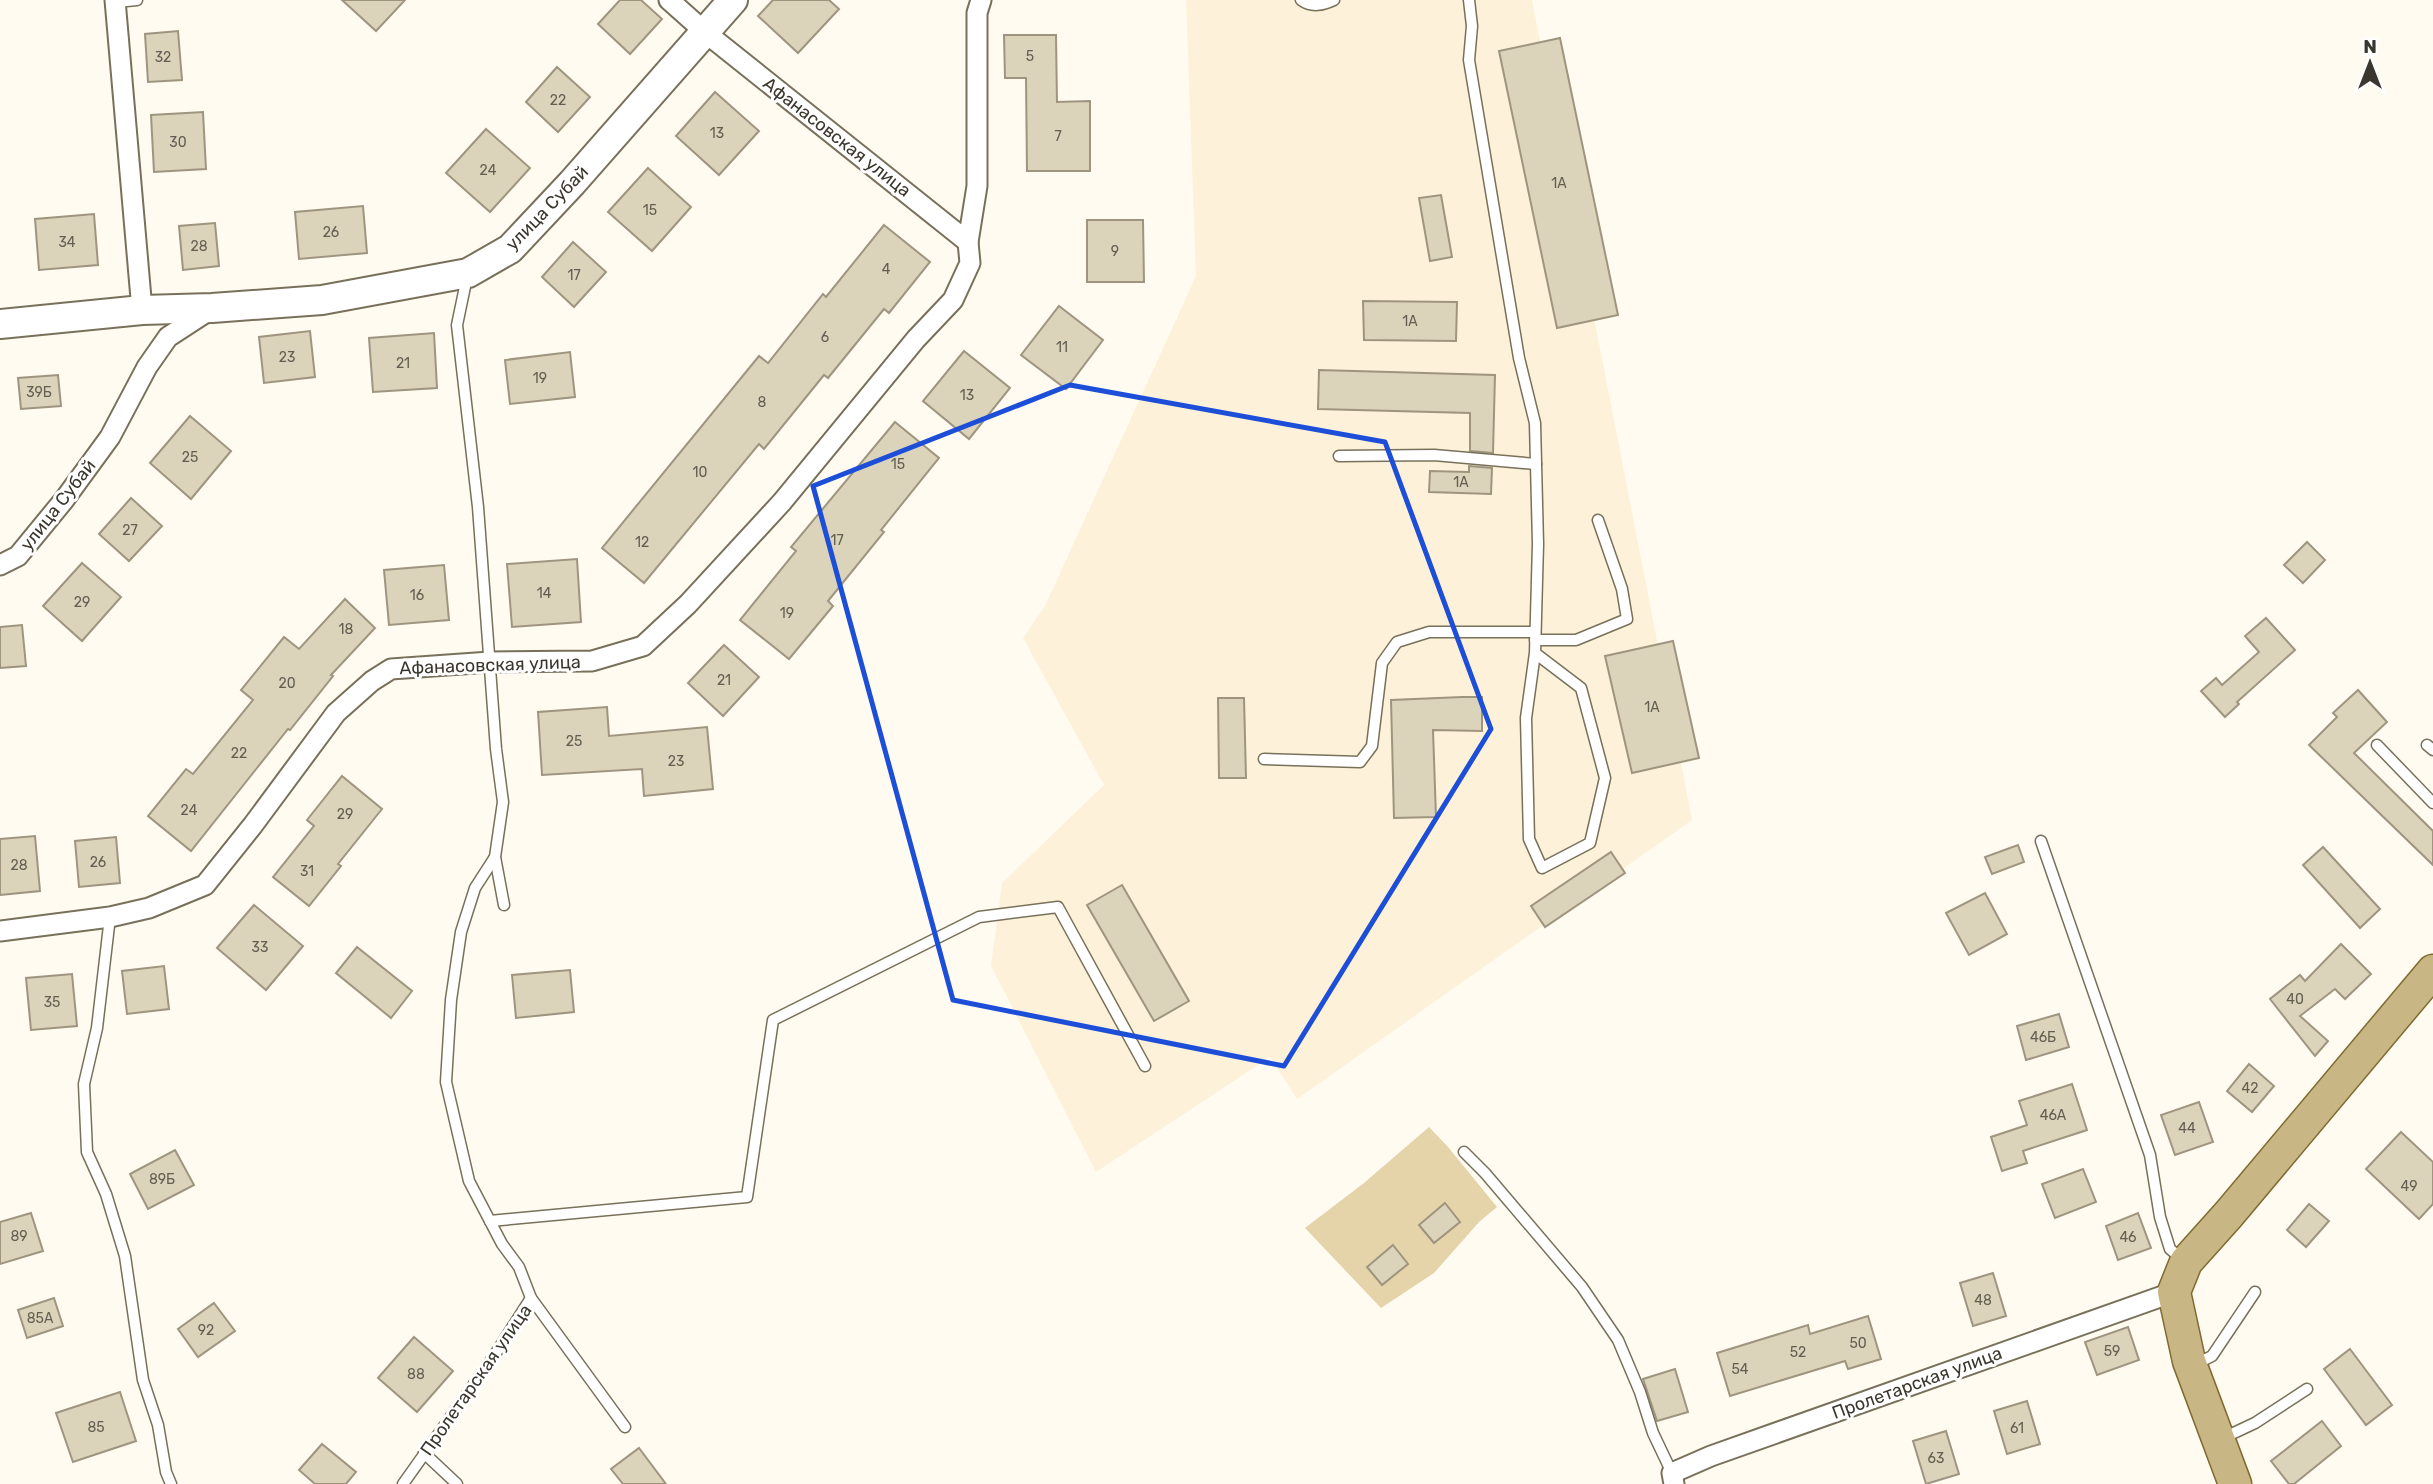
<svg xmlns="http://www.w3.org/2000/svg" width="2433" height="1484" viewBox="0 0 2433 1484" font-family="Rubik,sans-serif">
<style>
.built{fill:#fdf2d9}
.green{fill:#e5d3a9}
.building{fill:#dcd3bb;stroke:#9f957f;stroke-width:2}
.lines{fill:none;stroke-linecap:round;stroke-linejoin:round}
.lane-casing{stroke:#78705a;stroke-width:13}
.street-casing{stroke:#78705a;stroke-width:23}
.secondary-casing{stroke:#78705a;stroke-width:32}
.primary-casing{stroke:#7f6a31;stroke-width:35}
.lane{stroke:#fff;stroke-width:10}
.street{stroke:#fff;stroke-width:19}
.secondary{stroke:#fff;stroke-width:28}
.primary{stroke:#c8b684;stroke-width:32}
.marked{fill:none;stroke:#1d4ed8;stroke-width:5;stroke-linejoin:round}
.labels{text-anchor:middle;dominant-baseline:central;stroke-width:6;stroke-linejoin:round;paint-order:stroke}
.number-label{font-size:14px;fill:#635e51}
.street-label{font-size:18px;fill:#3b372e;stroke:#fff}
</style>
<rect width="100%" height="100%" fill="#fffbf1"/>
<path class="built" d="M1186,0H1532L1692,820L1297,1099L1270,1057L1096,1172L991,966L1002,883L1104,785L1023,638L1045,606L1196,276Z"/>
<path class="green" d="M1429,1127L1448,1147L1497,1207L1479,1222L1434,1273L1381,1308L1305,1228L1364,1183Z"/>
<g class="building">
<path d="M342,0H405L376,31Z"/>
<path d="M620,0H641L662,19L630,54L598,24Z"/>
<path d="M773,0H829L839,9L798,53L758,16Z"/>
<path d="M178,31L182,80L148,82L145,34Z"/>
<path d="M1004,35H1056L1057,102L1090,101V171H1027L1026,78H1005Z"/>
<path d="M1560,38L1618,315L1557,328L1499,51Z"/>
<path d="M557,67L590,97L558,132L526,102Z"/>
<path d="M715,92L759,131L719,175L676,136Z"/>
<path d="M203,112L206,169L154,172L151,115Z"/>
<path d="M486,129L530,168L490,212L446,173Z"/>
<path d="M648,168L691,207L652,251L608,212Z"/>
<path d="M1441,195L1452,257L1430,261L1419,198Z"/>
<path d="M363,206L367,253L299,259L295,212Z"/>
<path d="M94,214L98,265L39,270L35,219Z"/>
<path d="M1087,220H1143L1144,282H1087Z"/>
<path d="M215,223L219,266L183,270L179,226Z"/>
<path d="M884,225L930,262L889,313L884,309L828,378L824,375L764,449L759,444L644,583L602,548L759,356L768,363L823,294L826,297Z"/>
<path d="M573,242L606,272L574,307L542,277Z"/>
<path d="M1363,301L1457,302L1456,341L1364,340Z"/>
<path d="M1059,306L1103,340L1066,389L1021,355Z"/>
<path d="M310,331L315,377L264,383L259,337Z"/>
<path d="M434,333L437,388L373,392L369,338Z"/>
<path d="M964,351L1010,388L969,439L923,401Z"/>
<path d="M570,352L575,397L510,404L505,360Z"/>
<path d="M1319,370L1495,375L1493,453L1470,451V413L1318,409Z"/>
<path d="M58,375L61,406L21,409L18,378Z"/>
<path d="M190,416L231,451L191,499L150,463Z"/>
<path d="M895,422L939,458L881,530L884,532L828,601L833,606L789,659L740,620L796,551L791,547Z"/>
<path d="M1469,466L1492,468L1491,494L1429,492L1430,471L1469,472Z"/>
<path d="M131,498L162,526L129,561L99,534Z"/>
<path d="M2307,542L2325,560L2303,583L2284,565Z"/>
<path d="M577,559L581,622L512,627L507,564Z"/>
<path d="M82,563L121,597L82,641L43,606Z"/>
<path d="M444,565L449,620L389,625L384,570Z"/>
<path d="M345,599L375,628L331,675L333,676L290,730L288,729L191,851L148,816L186,769L193,774L253,700L241,690L284,637L299,649Z"/>
<path d="M2266,618L2295,650L2237,702L2239,704L2225,717L2201,691L2216,678L2222,685L2259,652L2245,636Z"/>
<path d="M22,625L26,666L0,668V627Z"/>
<path d="M1673,641L1699,758L1632,773L1605,656Z"/>
<path d="M724,645L759,677L723,716L688,683Z"/>
<path d="M2358,690L2387,722L2354,753L2433,831V865L2309,745L2337,717L2333,713Z"/>
<path d="M1462,697H1482V731L1433,730L1436,817L1394,818L1391,700Z"/>
<path d="M1218,698H1244L1246,778H1219Z"/>
<path d="M607,707L609,736L707,727L713,789L644,796L642,769L542,775L538,712Z"/>
<path d="M342,776L382,809L338,864L341,866L309,906L273,877L314,826L307,820Z"/>
<path d="M35,836L40,891L0,895V839Z"/>
<path d="M116,837L120,883L79,887L75,841Z"/>
<path d="M2018,845L2024,862L1992,874L1985,857Z"/>
<path d="M2323,847L2380,909L2360,928L2303,865Z"/>
<path d="M1611,852L1625,873L1545,927L1531,906Z"/>
<path d="M1122,885L1189,1001L1154,1021L1087,905Z"/>
<path d="M1985,893L2007,934L1969,955L1946,913Z"/>
<path d="M254,905L303,946L266,990L217,948Z"/>
<path d="M2341,944L2371,974L2345,999L2335,989L2300,1016L2328,1041L2315,1056L2270,999L2300,975L2305,981Z"/>
<path d="M357,947L412,991L391,1018L336,973Z"/>
<path d="M164,966L169,1009L127,1014L122,971Z"/>
<path d="M570,970L574,1012L516,1018L512,975Z"/>
<path d="M72,974L77,1026L31,1030L26,978Z"/>
<path d="M2059,1014L2069,1047L2026,1060L2017,1026Z"/>
<path d="M2249,1064L2274,1086L2252,1112L2227,1091Z"/>
<path d="M2072,1084L2087,1130L2023,1151L2027,1163L2002,1171L1991,1137L2027,1125L2019,1101Z"/>
<path d="M2199,1102L2213,1142L2175,1155L2161,1115Z"/>
<path d="M2401,1132L2433,1162V1204L2419,1219L2366,1169Z"/>
<path d="M175,1150L194,1185L148,1209L130,1174Z"/>
<path d="M2083,1169L2096,1202L2055,1218L2042,1184Z"/>
<path d="M1445,1203L1460,1222L1434,1243L1419,1225Z"/>
<path d="M2309,1204L2329,1221L2306,1247L2287,1230Z"/>
<path d="M31,1213L43,1251L0,1264V1222Z"/>
<path d="M2138,1213L2151,1248L2118,1260L2106,1226Z"/>
<path d="M1393,1245L1408,1264L1382,1285L1367,1267Z"/>
<path d="M1993,1273L2006,1316L1973,1326L1960,1283Z"/>
<path d="M54,1298L63,1326L27,1338L18,1310Z"/>
<path d="M214,1303L235,1331L198,1357L178,1329Z"/>
<path d="M1868,1316L1881,1359L1848,1369L1845,1361L1730,1396L1717,1353L1808,1325L1810,1334Z"/>
<path d="M2128,1327L2139,1360L2097,1375L2085,1342Z"/>
<path d="M414,1337L453,1371L417,1412L378,1378Z"/>
<path d="M2350,1349L2392,1405L2366,1425L2324,1369Z"/>
<path d="M1675,1369L1688,1412L1657,1421L1643,1379Z"/>
<path d="M120,1392L136,1441L73,1462L56,1413Z"/>
<path d="M2027,1401L2040,1444L2007,1454L1994,1411Z"/>
<path d="M2322,1421L2341,1446L2294,1484H2289L2271,1461Z"/>
<path d="M1946,1431L1959,1474L1926,1484L1913,1441Z"/>
<path d="M322,1444L356,1472L346,1484H315L299,1470Z"/>
<path d="M639,1448L666,1484H623L611,1469Z"/>
</g>
<g class="lines">
<defs>
<g id="lane">
<path d="M1301,0C1312,8 1323,5 1334,0"/>
<path d="M1469,0L1472,26L1469,60L1519,358L1535,423L1538,544L1535,653L1526,718L1529,839L1542,868L1590,843L1605,778L1581,688L1535,653"/>
<path d="M116,2L137,0"/>
<path d="M467,277L457,325L478,507L496,749L503,802L495,857L504,905"/>
<path d="M1339,456L1434,455L1536,464"/>
<path d="M1535,640H1576L1627,619L1622,589L1598,520"/>
<path d="M2377,745L2433,803"/>
<path d="M2427,745L2433,750"/>
<path d="M1264,759L1360,762L1372,746L1382,663L1397,642L1429,632H1535"/>
<path d="M2041,841L2150,1155L2160,1217L2170,1249L2182,1259"/>
<path d="M495,857L475,888L461,932L451,1000L446,1082L469,1181L502,1244L519,1267L531,1298"/>
<path d="M110,917L97,1028L84,1084L87,1152L106,1194L125,1256L143,1380L158,1425L166,1472L171,1484"/>
<path d="M1464,1152L1485,1173L1582,1287L1618,1340L1640,1392L1653,1433L1672,1473"/>
<path d="M490,1221L747,1197L773,1020L979,917L1058,907L1145,1066"/>
<path d="M2194,1365L2212,1356L2255,1292"/>
<path d="M2223,1438L2255,1423L2307,1389"/>
<path d="M424,1453L457,1484"/>
<path d="M403,1484L494,1356L531,1298L625,1427"/>
</g>
<g id="street">
<path d="M115,0L142,310"/>
<path d="M669,0L706,33L968,242L977,186V13L981,0"/>
<path d="M0,565L18,556L64,500L110,437L147,367L168,337L211,309"/>
<path d="M0,931L110,917L149,908L205,885L253,825L336,713L372,681L391,669L490,662L592,661L643,646L688,604L782,502L916,339L953,300L970,263L968,242"/>
<path d="M1674,1484L1672,1473L1711,1456L2174,1292"/>
</g>
<path id="secondary" d="M0,324L142,310L212,308L322,300L468,273L510,249L572,183L733,0"/>
<path id="primary" d="M2235,1484L2189,1361L2174,1292L2186,1262L2229,1214L2433,971"/>
</defs>
<use href="#lane" class="lane-casing"/>
<use href="#street" class="street-casing"/>
<use href="#secondary" class="secondary-casing"/>
<use href="#primary" class="primary-casing"/>
<use href="#lane" class="lane"/>
<use href="#street" class="street"/>
<use href="#secondary" class="secondary"/>
<use href="#primary" class="primary"/>
</g>
<path class="marked" d="M1070,385L1385,442L1491,729L1284,1066L953,1000L813,486Z"/>
<g class="labels">
<g class="number-label">
<text x="1030" y="56">5</text>
<text x="163" y="57">32</text>
<text x="558" y="100">22</text>
<text x="717" y="133">13</text>
<text x="1058" y="136">7</text>
<text x="178" y="142">30</text>
<text x="488" y="170">24</text>
<text x="1559" y="183">1А</text>
<text x="650" y="210">15</text>
<text x="331" y="232">26</text>
<text x="67" y="242">34</text>
<text x="199" y="246">28</text>
<text x="1115" y="251">9</text>
<text x="886" y="269">4</text>
<text x="574" y="275">17</text>
<text x="1410" y="321">1А</text>
<text x="825" y="337">6</text>
<text x="1062" y="347">11</text>
<text x="287" y="357">23</text>
<text x="403" y="363">21</text>
<text x="540" y="378">19</text>
<text x="39" y="392">39Б</text>
<text x="967" y="395">13</text>
<text x="762" y="402">8</text>
<text x="190" y="457">25</text>
<text x="898" y="464">15</text>
<text x="700" y="472">10</text>
<text x="1461" y="482">1А</text>
<text x="130" y="530">27</text>
<text x="837" y="540">17</text>
<text x="642" y="542">12</text>
<text x="544" y="593">14</text>
<text x="417" y="595">16</text>
<text x="82" y="602">29</text>
<text x="787" y="613">19</text>
<text x="346" y="629">18</text>
<text x="724" y="680">21</text>
<text x="287" y="683">20</text>
<text x="1652" y="707">1А</text>
<text x="574" y="741">25</text>
<text x="239" y="753">22</text>
<text x="676" y="761">23</text>
<text x="189" y="810">24</text>
<text x="345" y="814">29</text>
<text x="98" y="862">26</text>
<text x="19" y="865">28</text>
<text x="307" y="871">31</text>
<text x="260" y="947">33</text>
<text x="2295" y="999">40</text>
<text x="52" y="1002">35</text>
<text x="2043" y="1037">46Б</text>
<text x="2250" y="1088">42</text>
<text x="2053" y="1115">46А</text>
<text x="2187" y="1128">44</text>
<text x="162" y="1179">89Б</text>
<text x="2409" y="1186">49</text>
<text x="19" y="1236">89</text>
<text x="2128" y="1237">46</text>
<text x="1983" y="1300">48</text>
<text x="40" y="1318">85А</text>
<text x="206" y="1330">92</text>
<text x="1858" y="1343">50</text>
<text x="2112" y="1351">59</text>
<text x="1798" y="1352">52</text>
<text x="1740" y="1369">54</text>
<text x="416" y="1374">88</text>
<text x="96" y="1427">85</text>
<text x="2017" y="1428">61</text>
<text x="1936" y="1458">63</text>
</g>
<g class="street-label">
<text transform="translate(837 137) rotate(38)">Афанасовская улица</text>
<text transform="translate(547 208) rotate(-46)">улица Субай</text>
<text transform="translate(58 505) rotate(-52)">улица Субай</text>
<text transform="translate(490 665) rotate(-2)">Афанасовская улица</text>
<text transform="translate(476 1380) rotate(-55)">Пролетарская улица</text>
<text transform="translate(1917 1383) rotate(-20)">Пролетарская улица</text>
</g>
</g>
<g transform="translate(2370 63)" stroke="#ffffff" stroke-width="5" paint-order="stroke">
<path d="M0-5L12 26L0 18L-12 26Z" fill="#3b372e"/>
<text y="-10" font-size="19" font-weight="bold" text-anchor="middle" fill="#3b372e">N</text>
</g>
</svg>
